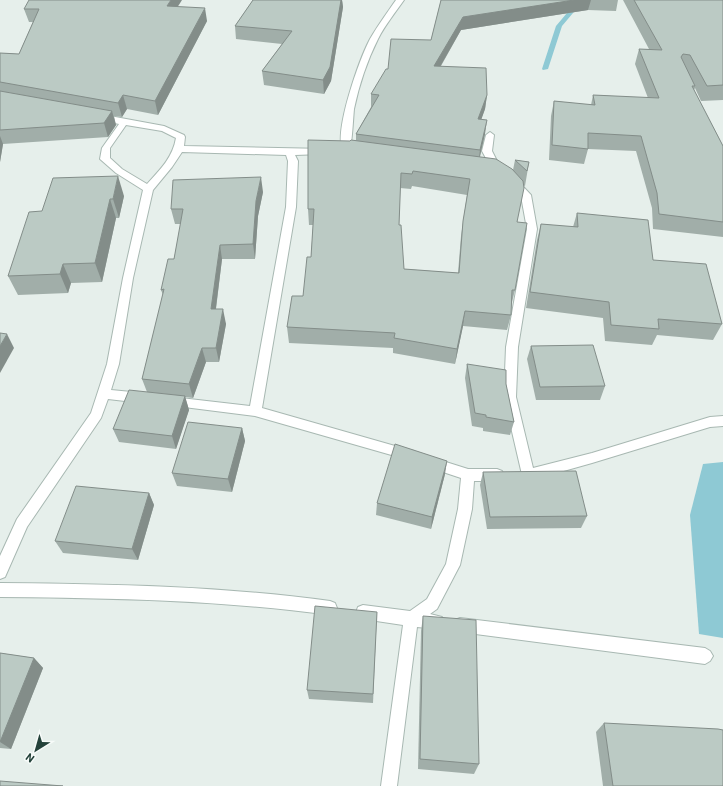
<svg xmlns="http://www.w3.org/2000/svg" width="723" height="786" viewBox="0 0 723 786" font-family="Barlow,sans-serif">
<style>
.water{fill:#8ec9d4}
.lines{fill:none;stroke-linecap:round;stroke-linejoin:round}
.stream{fill:#8ec9d4;fill-rule:evenodd}
.minor-casing{stroke:#a8b8b2;stroke-width:2}
.minor{fill:#fff;fill-rule:evenodd}
.wall{fill:#a1aea9;fill-rule:evenodd}
.shaded-wall{fill:#838d89}
.building{fill:#bbcac4;stroke:#838d89;fill-rule:evenodd}
</style>
<rect width="100%" height="100%" fill="#e6efeb"/>
<path class="water" d="M723,462V638L699,634L690,515L703,464Z"/>
<g class="lines">
<path class="stream" d="M578,0H584L562,26L548,69L543,70L542,69L556,26Z"/>
<defs>
<g id="minor">
<path d="M396,0H404C395,13 385,25 378,39C367,61 359,85 354,109C353,119 352,146 349,152H343C333,132 360,58 370,39C378,25 387,13 396,0Z"/>
<path d="M99,114L164,126L184,135L185,137L184,146L326,149L328,151L326,153L323,154L295,155L298,161L296,207L262,408L409,450L414,451L415,455L414,459L409,460L255,416L168,405L166,402L168,399L172,397L250,406L286,207L288,161L286,155L182,152L172,167L153,190L133,278L119,364L111,390L142,393L146,395L148,398L146,401L142,403L108,399L101,418L27,527L5,577L0,579V556L17,519L91,413L107,364L123,278L143,190L116,173L100,159L102,148L119,124L96,119L95,117ZM126,125L162,131L176,138C173,157 160,170 147,184L122,169L110,158V148Z"/>
<path d="M490,132L494,135L492,151L501,169L516,179L531,195L537,229L518,347L516,397L533,468L592,453L710,417L723,416V426L710,427L592,463L528,481L523,479L504,397L506,347L527,229L521,196L510,183L494,173L482,151L486,135Z"/>
<path d="M430,457L468,469H497L502,471L504,475L502,479L497,481H474L472,509L460,565L437,609L430,614L442,617L444,622L442,627L437,629L417,627L397,786H381L403,625L363,619L358,617L356,612L358,607L363,605L410,611L427,599L446,564L458,509L461,478L425,466L424,462L425,458Z"/>
<path d="M0,583C110,584 221,586 330,601L335,603L337,608L335,613L330,615C221,600 110,598 0,597Z"/>
<path d="M460,618L705,648L710,651L713,656L710,661L705,664L460,632L455,630L453,625L455,620Z"/>
</g>
</defs>
<use href="#minor" class="minor-casing"/>
<use href="#minor" class="minor"/>
</g>
<g class="wall">
<path d="M253,0H342L343,7L331,81L324,94L264,85L262,71L282,44L236,39L235,26Z"/>
<path d="M441,0H618L616,11L588,10L461,30L441,66L487,95L485,109L481,119L485,134L480,157L513,170L515,160L529,162L525,186L523,185L517,222L515,290L511,306V315L507,330L463,326L455,364L393,353V348L289,343L287,327L303,296L311,257L313,225H309L308,209L350,141L356,140V134L371,107V94L388,69L431,40ZM412,186L467,195L461,236L458,273L404,269L399,225L400,188L411,189Z"/>
<path d="M623,0H723V100L701,101L695,88L694,90L723,146V237L653,229L652,208L636,151L588,149L584,164L549,160L551,116L554,101L591,105L593,95L648,98L635,64L639,49H649Z"/>
<path d="M178,7L207,21L158,115L127,109L122,117L114,116L116,125L108,137L3,144L0,162V53L19,54L33,22H29L24,9Z"/>
<path d="M263,192L258,216L255,259H222L216,309L226,324L219,362H206L193,398L185,397L189,410L176,449L119,442L113,429L147,392L142,379L163,295L161,290L174,259L181,224H175L171,209Z"/>
<path d="M124,196L119,218H116L102,282L71,283L68,293L18,295L8,276L42,211Z"/>
<path d="M577,213L653,260L722,324L713,340L657,335L652,345L605,341L603,318L526,308L537,240L541,224L573,227Z"/>
<path d="M531,346L605,386L600,400H536L527,359Z"/>
<path d="M467,364L506,384L514,422L510,435L483,431V428L472,426L465,378Z"/>
<path d="M242,428L245,441L232,492L177,486L172,473Z"/>
<path d="M483,472L587,516L581,528L487,529L480,485Z"/>
<path d="M445,474L431,529L376,515L377,503Z"/>
<path d="M149,493L154,505L138,560L63,553L55,541Z"/>
<path d="M377,612L373,703L309,699L307,690Z"/>
<path d="M423,616L479,764L474,774L418,769L421,631Z"/>
<path d="M0,653L34,658L43,668L11,749L0,748Z"/>
<path d="M604,723L723,786H603L596,732Z"/>
</g>
<g class="shaded-wall">
<path d="M171,0H182L170,19L167,6Z"/>
<path d="M341,0H342L343,7L331,81L324,94L323,80Z"/>
<path d="M574,0H591L588,10L461,30L433,79L434,66L463,17Z"/>
<path d="M205,8L207,21L158,115L155,101Z"/>
<path d="M123,95L127,109L122,117L118,103Z"/>
<path d="M487,95L485,109L477,132L478,119Z"/>
<path d="M112,111L116,125L108,137L104,123Z"/>
<path d="M487,120L485,134L478,164L480,150Z"/>
<path d="M0,136L3,144L0,162Z"/>
<path d="M118,176L124,196L119,218L113,199Z"/>
<path d="M261,177L263,192L258,216L255,259L253,244L256,201Z"/>
<path d="M110,199L116,218L102,282L95,263Z"/>
<path d="M220,245L222,259L214,323L211,309Z"/>
<path d="M63,264L71,283L68,293L60,274Z"/>
<path d="M223,309L226,324L219,362L216,348Z"/>
<path d="M465,311L463,326L455,364L457,349Z"/>
<path d="M7,334L14,348L0,373V346Z"/>
<path d="M202,348L206,362L193,398L189,384Z"/>
<path d="M185,396L189,410L176,449L172,436Z"/>
<path d="M242,428L245,441L232,492L228,479Z"/>
<path d="M447,461L445,474L431,529L432,517Z"/>
<path d="M149,493L154,505L138,560L132,549Z"/>
<path d="M34,658L43,668L11,749L0,742Z"/>
</g>
<g class="building">
<path d="M29,0H171L167,6L205,8L155,101L123,95L118,103L0,82V53L19,54L39,9H24Z"/>
<path d="M253,0H341L330,67L323,80L262,71L292,31L235,26Z"/>
<path d="M441,0H574L463,17L434,66L486,68L487,95L478,119L487,120L480,150L356,134L379,95L371,94L386,69H388L391,39L431,40Z"/>
<path d="M634,0H723V85L707,86L690,55L683,54L681,57L695,86H692L723,146V222L659,214L657,193L641,136L588,133V149L552,145L554,101L595,105L593,95L659,98L639,49L662,50Z"/>
<path d="M0,91L112,111L104,123L0,130Z"/>
<path d="M308,140L350,141L351,140L496,159L512,169L523,181L524,188L517,222L527,223L515,290H512L511,315L465,311L457,349L394,338L395,333L287,327L292,296H303L307,257H311L314,209H308ZM413,171L470,179L463,221L459,273L404,269L401,225H399L401,173L412,174Z"/>
<path d="M515,160L529,162L527,171Z"/>
<path d="M118,176L113,199H110L95,263L63,264L60,274L8,276L29,212L42,211L53,178Z"/>
<path d="M261,177L256,201L253,244L220,245L211,309H223L216,348H202L189,384L142,379L164,289L161,290L168,259H174L183,209H171L173,180Z"/>
<path d="M577,213L648,220L653,260L706,264L722,324L658,319L659,329L611,325L609,302L530,292L541,224L578,227Z"/>
<path d="M0,333L7,334L0,346Z"/>
<path d="M593,345L605,386L540,387L531,346Z"/>
<path d="M467,364L506,370V384L514,422L486,417V415L475,413Z"/>
<path d="M129,390L185,396L172,436L113,429Z"/>
<path d="M188,422L242,428L228,479L172,473Z"/>
<path d="M395,444L447,461L432,517L377,503Z"/>
<path d="M576,471L587,516L490,517L483,472Z"/>
<path d="M76,486L149,493L132,549L55,541Z"/>
<path d="M315,606L377,612L373,694L307,690Z"/>
<path d="M423,616L476,620L479,764L420,759Z"/>
<path d="M0,653L34,658L0,742Z"/>
<path d="M604,723L718,729L723,730V786H613Z"/>
<path d="M0,781L63,786H0Z"/>
</g>
<g transform="translate(36 750) rotate(217)" stroke="#f7fbf9" stroke-width="3" paint-order="stroke">
<path d="M0-3L7 15L0 10L-7 15Z" fill="#24423a"/>
<text y="-6" font-size="11" font-weight="bold" text-anchor="middle" fill="#24423a">N</text>
</g>
</svg>
